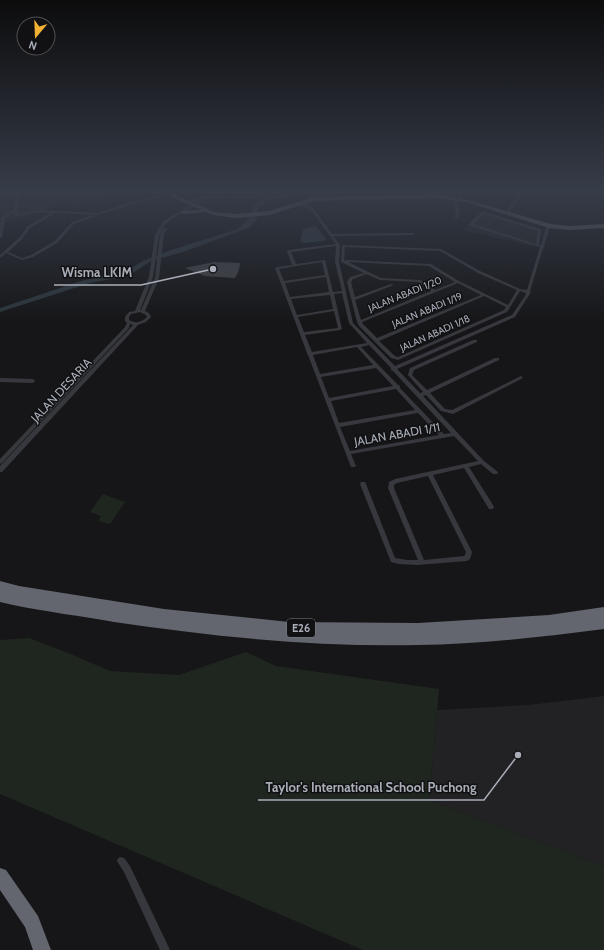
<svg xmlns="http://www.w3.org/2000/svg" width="604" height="950" viewBox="0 0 604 950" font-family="Cabin,sans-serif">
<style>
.built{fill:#222225}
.green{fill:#1e261f}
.water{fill:#2c353c}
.building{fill:#404145}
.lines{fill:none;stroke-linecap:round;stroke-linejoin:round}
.street{fill:#37383d;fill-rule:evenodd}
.primary{fill:#53555c;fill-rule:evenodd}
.highway{fill:#63666e;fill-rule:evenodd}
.labels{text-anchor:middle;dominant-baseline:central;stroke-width:3;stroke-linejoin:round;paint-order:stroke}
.far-street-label{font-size:10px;fill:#a8adb8;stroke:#111113}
.shield{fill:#111113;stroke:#7b7e86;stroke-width:1}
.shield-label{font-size:11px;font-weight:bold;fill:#a8adb8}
.street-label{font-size:12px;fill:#a8adb8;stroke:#111113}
.leader{fill:none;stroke:#a8adb8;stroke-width:1.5}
.callout-dot{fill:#a8adb8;stroke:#111113;stroke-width:1.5}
.callout-label{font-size:13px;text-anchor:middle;font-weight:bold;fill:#a8adb8;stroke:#111113;stroke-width:3;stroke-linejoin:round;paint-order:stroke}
</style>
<rect width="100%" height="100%" fill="#161618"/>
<g class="built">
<path d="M0,190H145L70,207L64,202L1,225L0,228Z"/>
<path d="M482,211L542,230L537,247L463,230Z"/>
<path d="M604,696V866L429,800L437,710L528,705Z"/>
</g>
<g class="green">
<path d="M103,494L125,502L110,524L98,521L101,516L90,512Z"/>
<path d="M29,638L66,652L110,671L179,675L246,652L276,666L439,689L429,800L604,866V950H363L0,794V640Z"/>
</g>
<g class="water">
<path d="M305,190H318L266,201L258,209L257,218L250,227L186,251L151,261L128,276L90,283L0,312V308L81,281L130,269L143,261L168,251L238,229L249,218L253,206L264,198Z"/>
<path d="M316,226L326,239L324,241L304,243L300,241L303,229Z"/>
</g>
<path class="building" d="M214,262L240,263L239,270L235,278L205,276L185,268Z"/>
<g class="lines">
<g class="street">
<path d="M17,190H21L17,210V214L40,210L98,213L128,203L172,193L174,194L130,205L98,215L55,213L30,228L22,239L8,252L22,258L31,255L55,241L72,222L93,215L96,216L74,224L57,243L33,257L22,260L6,253L0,258V255L20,237L28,226L51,213L40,212L16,216L14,215V212L5,218L2,237L0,238V226L1,218L13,210Z"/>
<path d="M275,190H279L276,192L287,190H295L274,194L273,193C255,202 229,197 210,198C203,199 196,201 189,203L187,202C214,188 248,204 275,190Z"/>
<path d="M411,190H415L416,195H414Z"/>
<path d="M458,190H462L464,192L462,198L460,199L458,198L460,192Z"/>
<path d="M520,190H524L509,213H507L506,212Z"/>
<path d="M455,198L457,199L460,213L457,218H456L454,217L456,213L453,199Z"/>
<path d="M199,201L202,202L175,217L165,224L159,235L153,277L140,310H141L155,278L160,234L164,228H166L167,229L164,234L159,278L145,311L149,313L151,317L146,322L138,325L2,472H0V466L133,325L130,324L129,328L2,463L0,464V459L125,327L127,323L125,321V317L129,312L135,311L149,277L155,235L163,222L173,215ZM140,312L146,315L147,317C142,322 136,324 129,320V317L131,314Z"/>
<path d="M294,204H306L313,208L332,234L413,233L415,234L413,235L333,236L340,245L339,262L353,323L395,366L512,315L525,296L526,293L520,291L507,312L398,360L391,358L359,326L357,322L347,282L350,277L364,273L341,262L342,245L441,249L480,271L520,289L527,290L540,247L471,226L469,224L482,212H484L541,229L539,245H541L547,224L549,223L551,224L544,246L545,247L543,248L530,291L531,292L515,317L397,369L420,393L423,392L408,375L410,368L473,340H477V342L414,370L412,375L427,390L495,358H499V360L430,393L445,409L452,410L519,377L521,376L523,378L453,414L441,411L426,395L423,396L484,461L498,472L497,474H493L481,464L469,467L493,505L494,507L493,509H489L464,468L433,475L472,552L470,559L467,561L417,565L399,564L391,562L360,484L361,482H365L366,484L395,558L407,560H418L388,488L389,482L395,479L478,461L454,436L351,454L356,466L355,467H351L308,355L307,354V353L275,268L277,267L292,265L287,251L288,250L336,244L311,210C302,204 300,208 293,205ZM484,214L538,231L536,244L473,224ZM336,246L335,262L342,291L333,292L325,260L296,264L291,252ZM345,247L440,251L478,273L517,290L508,305L459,281L431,264L346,260L344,261ZM322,262L325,275L284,281L279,269ZM348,262L429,266L455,282L435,290L420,280L381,278ZM366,274L380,280L418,282L431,291L361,320L355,300L394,285L391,284L355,297L351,282L353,279ZM326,277L329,292L290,297L285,283ZM458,283L481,295L377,338L363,324L362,322ZM342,293L349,323L367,343L312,352L305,335L340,330L342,329L334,294ZM330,295L333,309L297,315L291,299ZM484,296L506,307L504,310L398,357L395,356L379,341ZM334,311L338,328L304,332L298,317ZM369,345L391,368V370L393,371L451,433L444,434L400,388V386L398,385L361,347ZM357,347L373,365L320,374L313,355ZM376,368L393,386L329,398L321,377ZM396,389L415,410L339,423L331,401ZM418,413L439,435L350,451L340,427ZM428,476L466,552L465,555L464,556L424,560L394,488V485L397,483Z"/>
<path d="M0,378L33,379L35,381L33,383L0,382Z"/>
<path d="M121,857L124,858L130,866L170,950H160L124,872L117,861L118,858Z"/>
</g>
<path class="primary" d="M164,190H170L176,195L214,212L236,214L269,211L314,197L436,194L469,200L550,224L570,226L604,224V228L570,230L549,228L466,202L436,198L314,201L270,215L236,218L213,215L206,212L184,214L181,212L182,211L201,210L172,197Z"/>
<g class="highway">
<path d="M0,581L19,586L164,609L289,622L418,623L549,615L604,607V629C542,637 480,644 418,645C316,647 215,637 114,622C81,616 47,612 13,605L0,602Z"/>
<path d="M0,868L6,870L38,916L51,950H33L25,927L0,890Z"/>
</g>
</g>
<linearGradient id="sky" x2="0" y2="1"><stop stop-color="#0c0c0d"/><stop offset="0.59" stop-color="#363c48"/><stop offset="1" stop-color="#363c48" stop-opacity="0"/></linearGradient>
<rect width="604" height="323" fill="url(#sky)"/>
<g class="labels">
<g class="far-street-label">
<text transform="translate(405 294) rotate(-22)">JALAN ABADI 1/20</text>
<text transform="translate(427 310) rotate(-23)">JALAN ABADI 1/19</text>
<text transform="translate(435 333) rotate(-24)">JALAN ABADI 1/18</text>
</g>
<rect class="shield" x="287" y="619" width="28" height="18" rx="3"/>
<g class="shield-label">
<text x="301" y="628">E26</text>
</g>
<g class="street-label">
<text transform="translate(61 390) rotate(-47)">JALAN DESARIA</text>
<text transform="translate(397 434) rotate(-10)">JALAN ABADI 1/11</text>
</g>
</g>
<path class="leader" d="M213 269L141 285H54M518 755L484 800H258"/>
<g class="callout-dot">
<circle cx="213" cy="269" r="4"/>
<circle cx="518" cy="755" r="4"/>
</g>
<g class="callout-label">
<text x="97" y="277">Wisma LKIM</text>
<text x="371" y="792">Taylor's International School Puchong</text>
</g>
<g transform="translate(36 36) rotate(199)"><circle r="19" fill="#111113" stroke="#4d4f55"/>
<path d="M0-3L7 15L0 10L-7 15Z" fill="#f2b134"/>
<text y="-6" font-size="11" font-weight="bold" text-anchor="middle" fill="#a8adb8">N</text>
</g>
</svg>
